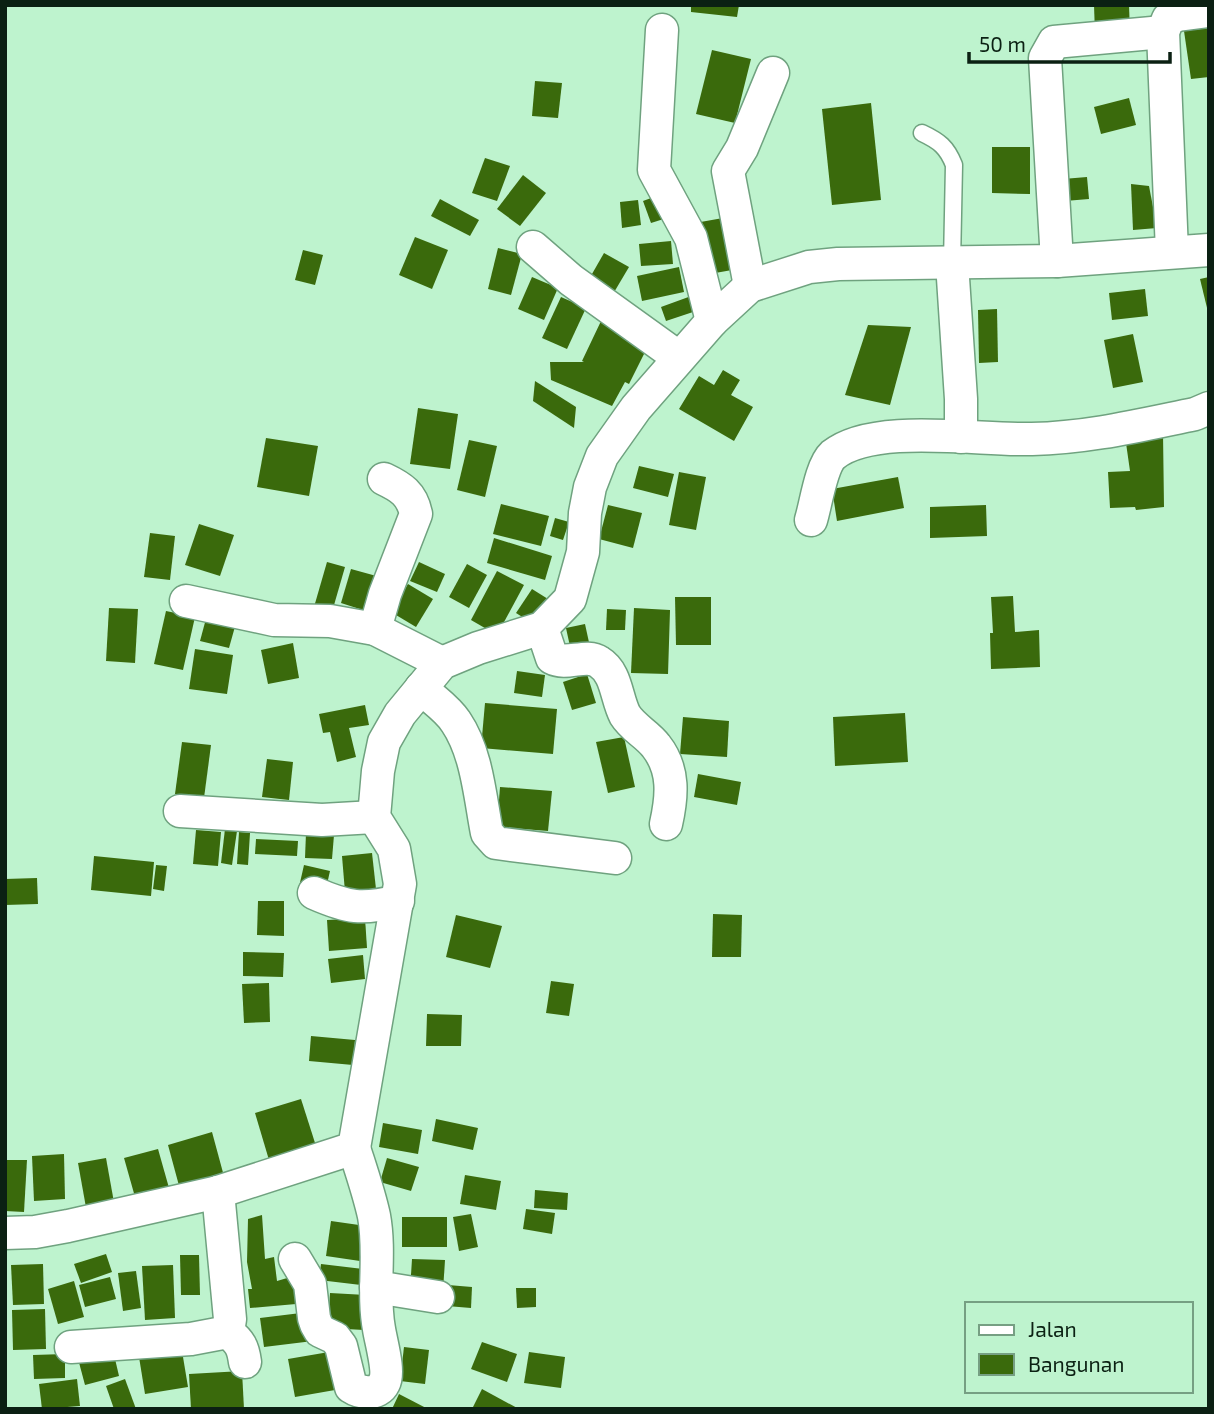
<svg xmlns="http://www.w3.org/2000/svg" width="1214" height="1414" viewBox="0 0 1214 1414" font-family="'Exo 2',sans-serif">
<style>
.building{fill:#3a6a0c}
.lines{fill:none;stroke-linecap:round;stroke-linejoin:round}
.service-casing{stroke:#6fa27f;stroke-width:19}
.minor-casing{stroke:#6fa27f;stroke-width:35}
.service{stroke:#fff;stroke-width:16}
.minor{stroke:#fff;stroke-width:32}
</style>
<rect width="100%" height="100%" fill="#bef3ce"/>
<g class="building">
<path d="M691,5H739L737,17L691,12Z"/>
<path d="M1094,5H1129L1130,33L1095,34Z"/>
<path d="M1209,28V77L1191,79L1184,31Z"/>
<path d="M712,50L751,59L735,123L696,114Z"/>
<path d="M535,81L562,83L558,118L532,116Z"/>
<path d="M1129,98L1136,125L1101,134L1094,107Z"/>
<path d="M871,103L881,200L832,205L822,109Z"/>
<path d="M992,147H1030V194L992,193Z"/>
<path d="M485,158L510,166L497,201L472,193Z"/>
<path d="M523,175L546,193L520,226L497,209Z"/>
<path d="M1087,177L1089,199L1065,201L1063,179Z"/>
<path d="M1131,184L1149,186L1157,228L1133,230Z"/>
<path d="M662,194L670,217L651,223L643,201Z"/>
<path d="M440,199L479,220L470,236L431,216Z"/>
<path d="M638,200L641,225L622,228L620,202Z"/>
<path d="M723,218L732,270L704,275L695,223Z"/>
<path d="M415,237L448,250L432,289L399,275Z"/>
<path d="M671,241L673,264L641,266L639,244Z"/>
<path d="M498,248L522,254L511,295L488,289Z"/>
<path d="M303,250L323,255L315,285L295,280Z"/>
<path d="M604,253L629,267L613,294L588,281Z"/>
<path d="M679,267L684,292L642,301L637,276Z"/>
<path d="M532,277L558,288L544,320L518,309Z"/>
<path d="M1209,277V312H1208L1200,279Z"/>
<path d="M1145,289L1148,316L1112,320L1109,293Z"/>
<path d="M694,295L699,310L666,321L661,307Z"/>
<path d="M561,297L586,308L567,349L542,338Z"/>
<path d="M997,309L998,362L979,363L978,310Z"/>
<path d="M602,319L650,342L629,384L625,382L612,406L551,380L550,362H584L582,361Z"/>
<path d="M868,325L911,327L890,405L845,395Z"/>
<path d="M1133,334L1143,382L1113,388L1104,340Z"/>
<path d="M723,370L740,380L731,395L753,407L734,441L679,409L699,376L714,385Z"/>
<path d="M535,381L576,407L574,428L533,401Z"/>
<path d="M418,408L458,414L450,469L410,464Z"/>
<path d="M1163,433L1164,507L1136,510L1135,507L1110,508L1108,472L1130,471L1125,436Z"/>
<path d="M266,438L318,446L309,496L257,487Z"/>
<path d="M469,440L497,446L485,497L457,490Z"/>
<path d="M639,466L674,474L668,497L633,488Z"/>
<path d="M679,472L706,477L696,530L669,525Z"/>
<path d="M898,477L904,508L837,521L832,489Z"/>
<path d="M501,504L549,516L541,546L493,534Z"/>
<path d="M608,505L642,513L633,548L599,539Z"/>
<path d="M986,505L987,536L930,538V507Z"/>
<path d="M555,518L569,522L563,540L550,536Z"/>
<path d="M199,524L234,535L220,576L185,565Z"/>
<path d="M150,533L175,536L170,580L144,577Z"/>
<path d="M494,538L552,556L545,580L487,563Z"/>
<path d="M327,562L345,567L332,612L314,607Z"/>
<path d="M419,562L445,574L437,592L410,581Z"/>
<path d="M467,564L487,575L469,608L449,597Z"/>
<path d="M351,569L380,577L369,612L341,603Z"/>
<path d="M497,571L524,585L497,635L471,620Z"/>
<path d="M408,584L433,599L416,627L391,612Z"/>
<path d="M532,589L548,599L532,623L516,613Z"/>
<path d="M1013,596L1015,632L1039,630L1040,667L991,669L990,633H993L991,597Z"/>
<path d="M675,597H711V645H676Z"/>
<path d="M109,608L138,609L135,663L106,661Z"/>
<path d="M634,608L670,610L668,674L631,673Z"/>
<path d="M607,609L626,610L625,630H606Z"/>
<path d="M166,611L195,617L183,670L154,664Z"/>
<path d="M207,615L236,623L229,648L200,641Z"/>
<path d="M585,624L590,647L571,651L566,628Z"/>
<path d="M293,643L299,678L268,684L261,650Z"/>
<path d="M195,649L233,655L227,694L189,689Z"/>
<path d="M517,671L545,675L542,697L514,693Z"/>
<path d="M587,674L596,703L572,710L563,682Z"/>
<path d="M485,703L557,709L553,754L481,748Z"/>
<path d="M365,705L369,725L349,728L356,757L337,762L330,732L323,733L319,714Z"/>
<path d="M905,713L908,762L835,766L833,717Z"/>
<path d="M683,717L729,721L727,757L680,754Z"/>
<path d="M624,737L635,787L608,793L596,742Z"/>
<path d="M182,742L211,745L204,798L175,794Z"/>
<path d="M267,759L293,762L289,800L262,797Z"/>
<path d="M698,774L741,782L737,805L694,797Z"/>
<path d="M500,787L552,791L548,831L497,827Z"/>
<path d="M225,829L237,831L232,865L221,863Z"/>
<path d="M196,830L221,832L218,866L193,864Z"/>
<path d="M239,832L250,833L248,865L237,864Z"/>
<path d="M306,833L334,835L332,859L305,858Z"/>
<path d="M256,839L298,841L297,856L255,854Z"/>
<path d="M372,853L376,889L345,892L342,856Z"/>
<path d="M94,856L154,862L151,896L91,890Z"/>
<path d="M156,865L167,866L164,891L153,889Z"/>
<path d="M304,865L330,871L325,893L299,887Z"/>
<path d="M37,878L38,904L5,905V879Z"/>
<path d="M258,901H284V936L257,935Z"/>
<path d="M713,914L742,915L741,957H712Z"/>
<path d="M456,915L502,926L490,968L446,957Z"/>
<path d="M365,918L367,948L329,951L327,920Z"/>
<path d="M243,952L284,953L283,977L243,976Z"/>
<path d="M363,955L365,979L331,983L328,959Z"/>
<path d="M551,981L574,984L569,1016L546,1013Z"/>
<path d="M269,983L270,1022L244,1023L242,984Z"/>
<path d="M427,1014L462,1015L461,1046H426Z"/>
<path d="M311,1036L355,1040L353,1065L309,1061Z"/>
<path d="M301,1099L316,1146L269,1160L255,1113Z"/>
<path d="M436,1119L478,1128L473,1150L432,1141Z"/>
<path d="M383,1123L422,1130L418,1154L379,1147Z"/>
<path d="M212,1132L225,1180L181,1193L168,1145Z"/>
<path d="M158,1149L171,1195L137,1204L124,1158Z"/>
<path d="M64,1154L65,1199L34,1201L32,1156Z"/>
<path d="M106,1158L115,1208L87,1213L78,1163Z"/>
<path d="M387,1158L419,1167L411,1191L380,1182Z"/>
<path d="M5,1160H27L24,1212L5,1211Z"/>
<path d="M465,1175L501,1181L496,1210L460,1204Z"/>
<path d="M535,1190L568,1193L567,1210L534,1208Z"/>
<path d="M526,1209L555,1213L552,1234L523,1229Z"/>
<path d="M471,1214L478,1247L459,1251L453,1217Z"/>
<path d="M262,1215L265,1259L274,1257L277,1281L294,1276L296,1304L250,1308L248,1289H252L247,1262L248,1219Z"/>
<rect x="402" y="1217" width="45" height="30"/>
<path d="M331,1221L366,1226L360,1261L326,1256Z"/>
<path d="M106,1254L112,1272L81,1283L74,1264Z"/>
<path d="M180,1255H199L200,1295H181Z"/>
<path d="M412,1259L445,1260L443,1291L410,1290Z"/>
<path d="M43,1264L44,1304L13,1305L11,1265Z"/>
<path d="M321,1264L363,1269L361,1285L319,1280Z"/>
<path d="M173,1265L175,1318L145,1320L142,1266Z"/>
<path d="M136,1271L141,1308L123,1311L118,1273Z"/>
<path d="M110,1277L116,1299L85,1307L79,1285Z"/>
<path d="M74,1281L84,1317L58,1324L48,1289Z"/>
<path d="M448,1285L472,1287L471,1308L447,1306Z"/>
<path d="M516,1288H536V1307L517,1308Z"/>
<path d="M330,1293L366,1295L364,1330L328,1328Z"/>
<path d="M45,1309L46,1349L13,1350L12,1310Z"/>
<path d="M309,1312L313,1341L264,1347L260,1318Z"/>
<path d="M482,1342L517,1354L507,1382L471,1369Z"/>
<path d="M112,1346L119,1376L85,1385L77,1355Z"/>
<path d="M404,1347L429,1350L425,1384L400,1381Z"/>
<path d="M182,1351L188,1387L145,1394L139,1357Z"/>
<path d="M329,1352L335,1390L295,1397L288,1359Z"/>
<path d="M529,1352L565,1357L561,1388L524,1383Z"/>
<path d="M65,1354V1378L34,1379L33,1355Z"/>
<path d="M242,1371L244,1409H191L189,1374Z"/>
<path d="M77,1379L80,1406L42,1409L39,1384Z"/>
<path d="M125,1379L136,1409H114L106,1386Z"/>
<path d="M482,1389L519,1409H472Z"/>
<path d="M399,1394L428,1409H392Z"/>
</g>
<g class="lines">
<defs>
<path id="service" d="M922,133C939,141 947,147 954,165L952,263"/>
<g id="minor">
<path d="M662,30L654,170L691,238L712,321"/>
<path d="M533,247L571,280L678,357"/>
<path d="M1172,252L1163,32L1168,19L1178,15L1209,11"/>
<path d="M1057,261L1045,58L1054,42L1163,32"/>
<path d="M952,263L961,399V437"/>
<path d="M750,286L728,171L742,148L773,73"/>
<path d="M811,520C816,504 821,466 833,455C874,422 981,441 1032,439C1088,438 1141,425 1195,414L1209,408"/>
<path d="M186,601L274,620L330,621L375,629L442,663"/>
<path d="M542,628L552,658C567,666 586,653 599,662C617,673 616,698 625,715C633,728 647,734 656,746C675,770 672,797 666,824"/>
<path d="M375,629L385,594L416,514C412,494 401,487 384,479"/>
<path d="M421,688C432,699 447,708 456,722C477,753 480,797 487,833L496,843L615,858"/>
<path d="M180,811L322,820L374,817"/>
<path d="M314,893C348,908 362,910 398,901"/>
<path d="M218,1192L230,1319L228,1332C240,1342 243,1347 245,1362"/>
<path d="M5,1233L35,1232L68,1226L218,1192L354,1148L400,884L394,849L374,817L378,771L384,742L400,714L442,663L478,648L542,628L570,599L583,552L585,513L590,487L602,456L636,408L712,321L750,286L809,267L838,264L1057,261L1209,250"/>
<path d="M295,1259L310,1284L314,1318L316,1324L320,1331L335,1338L341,1346L351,1387C360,1393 378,1396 384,1383C390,1372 381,1342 379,1329C372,1292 381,1254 374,1216C369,1193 361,1170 354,1148"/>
<path d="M376,1287L438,1297"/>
<path d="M71,1347L191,1339L228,1332"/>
</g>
</defs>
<use href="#service" class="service-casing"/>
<use href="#minor" class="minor-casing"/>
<use href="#service" class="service"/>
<use href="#minor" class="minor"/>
</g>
<rect width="1214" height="1414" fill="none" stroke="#0b2013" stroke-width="14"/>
<rect x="965" y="1302" width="228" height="91" fill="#bef3ce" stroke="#769f83" stroke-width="2"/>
<rect x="979" y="1325" width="35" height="10" fill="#ffffff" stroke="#769f83" stroke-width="2"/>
<text x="1028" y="1337" font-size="21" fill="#0b2013">Jalan</text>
<rect x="979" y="1354" width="35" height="21" fill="#3a6a0c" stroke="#769f83" stroke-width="2"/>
<text x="1028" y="1372" font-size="21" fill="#0b2013">Bangunan</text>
<path d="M969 52v10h201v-10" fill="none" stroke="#0b2013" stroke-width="3.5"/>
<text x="979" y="52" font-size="21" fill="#0b2013" stroke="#bef3ce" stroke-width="5" paint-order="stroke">50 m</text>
</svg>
